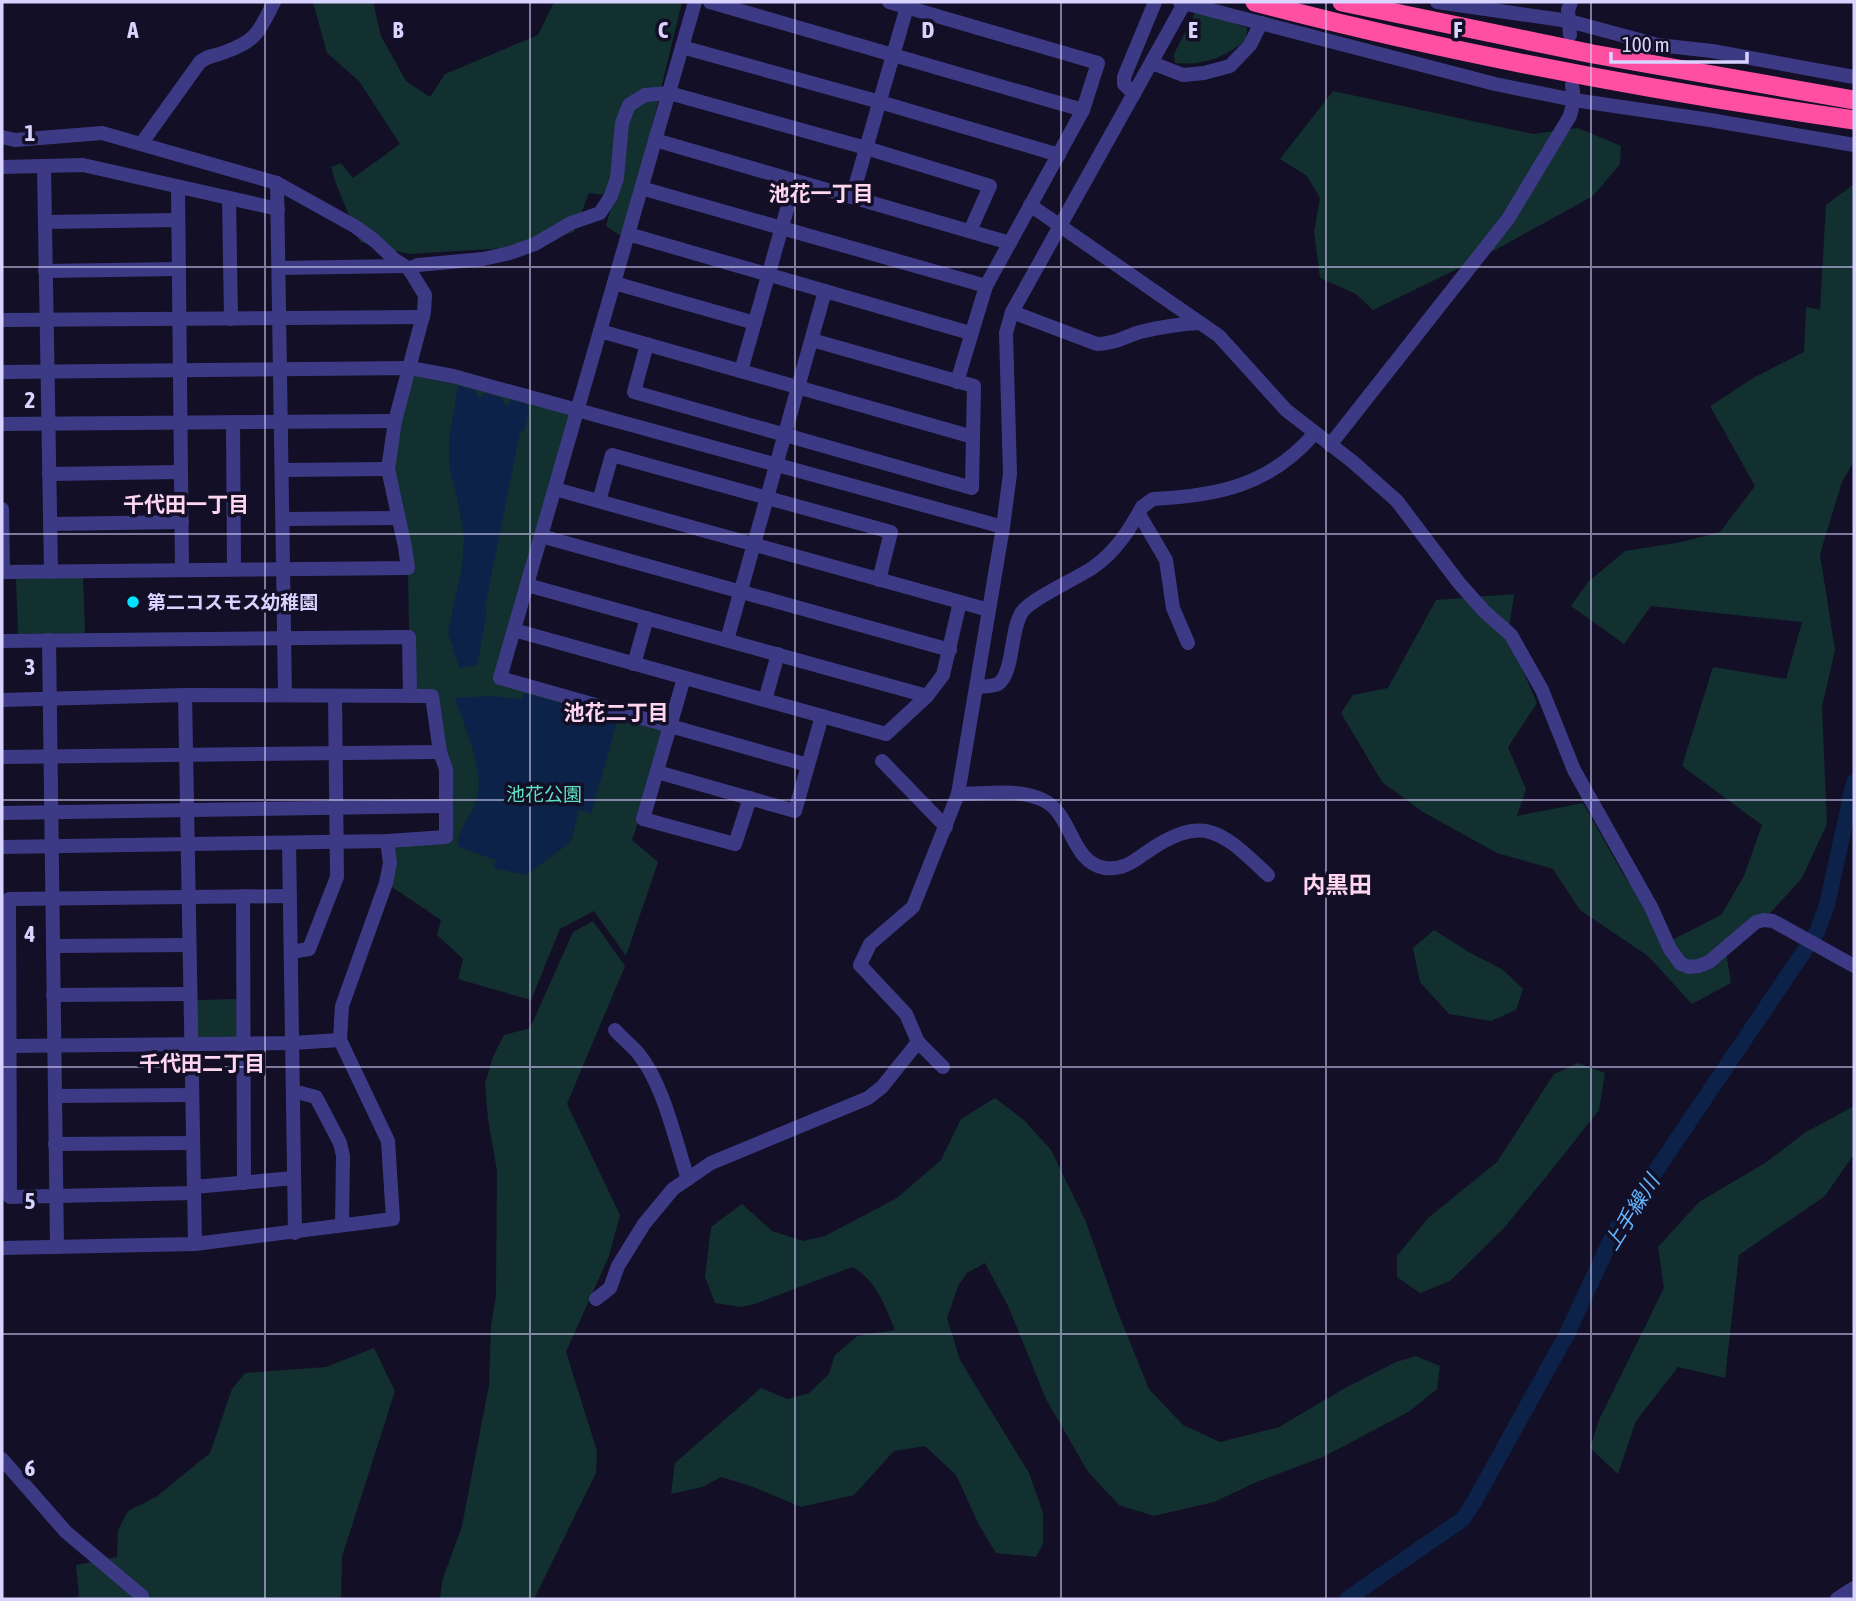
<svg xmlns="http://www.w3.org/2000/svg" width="1856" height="1601" viewBox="0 0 1856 1601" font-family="'Asap Condensed','Noto Sans JP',sans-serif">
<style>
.green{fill:#12302f}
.water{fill:#0c2248}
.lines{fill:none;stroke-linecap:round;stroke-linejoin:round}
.river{stroke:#0c2248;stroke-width:16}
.minor{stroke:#3d3a85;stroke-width:14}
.highway{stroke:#ff4fa3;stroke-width:19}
.grid{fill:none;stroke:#d9d4ff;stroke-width:2;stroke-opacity:0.55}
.poi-dot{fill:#00e5ff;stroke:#130f26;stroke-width:2.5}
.labels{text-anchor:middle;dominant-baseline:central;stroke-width:7;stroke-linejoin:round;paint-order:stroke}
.poi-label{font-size:19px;font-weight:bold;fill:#d9d4ff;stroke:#130f26;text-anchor:start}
.park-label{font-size:19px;fill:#5fe0c0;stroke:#130f26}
.neighbourhood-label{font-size:21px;font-weight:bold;fill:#ffd6f0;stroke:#130f26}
.water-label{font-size:21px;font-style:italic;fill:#62b6ff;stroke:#130f26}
.quarter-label{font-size:23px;font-weight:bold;fill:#ffd6f0;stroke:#130f26}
.grid-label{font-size:23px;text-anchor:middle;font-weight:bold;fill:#d9d4ff;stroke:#130f26;stroke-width:7;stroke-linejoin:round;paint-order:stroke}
</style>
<rect width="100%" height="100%" fill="#130f26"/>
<g class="green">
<path d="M313,2H373L381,36L406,81L430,97L445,74L538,35L554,2H682L647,147L621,236L606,226L614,196L589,193L574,232L520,247L409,254L360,242L336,184L331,167L341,163L353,178L400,144L359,81L327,53Z"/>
<path d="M1195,13L1224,19L1247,28L1246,40C1224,58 1203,66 1175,63L1174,54Z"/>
<path d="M1333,91L1533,134L1578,128L1621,146L1620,164L1593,196L1484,256L1373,310L1356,294L1320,278L1314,232L1320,198L1307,176L1280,159Z"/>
<path d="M1854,184V461L1842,482L1820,554L1835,650L1822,707L1827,824L1802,878L1753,932L1725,945L1731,983L1692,1004L1648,956L1580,910L1553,869L1497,853L1423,812L1382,782L1341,713L1353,695L1388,688L1436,600L1514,594L1508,636L1537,703L1508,747L1526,789L1517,816L1583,803L1622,872L1670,941L1721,915L1744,876L1762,825L1682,766L1713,667L1786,679L1802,622L1651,606L1624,644L1571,606L1588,582L1625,551L1682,542L1720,532L1755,486L1710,406L1755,377L1804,352L1806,307L1820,310L1826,205Z"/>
<path d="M410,368L578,410L500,678L671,725L632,840L658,862L626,956L594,911L560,929L531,1000L458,979L463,959L437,935L441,920L386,883L389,840L440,838L446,806L432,696H410L408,568L388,469Z"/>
<path d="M16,577H83L85,633L18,634Z"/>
<path d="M593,921L625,966L567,1104L620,1215L609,1256L566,1352L597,1451L596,1473L534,1599H440L442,1581L462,1526L489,1385L491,1326L496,1295L497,1171L488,1119L485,1083L493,1057L504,1035L530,1028L573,932Z"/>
<path d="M1434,930L1469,952L1503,970L1523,989L1516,1010L1491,1021L1449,1014L1420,982L1413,948Z"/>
<path d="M237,999V1039H197L196,1000Z"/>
<path d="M1578,1063L1605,1073L1599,1110L1550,1172L1503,1229L1450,1281L1420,1293L1397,1277V1256L1428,1218L1497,1162L1554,1074Z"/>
<path d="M995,1098L1024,1120L1051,1150L1086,1222L1117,1310L1149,1389L1183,1425L1220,1442L1279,1427L1345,1388L1396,1362L1416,1356L1440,1366L1437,1389L1410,1411L1323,1457L1259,1481L1214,1502L1154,1516L1119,1505L1088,1472L1046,1399L1009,1308L985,1263L967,1273L958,1286L947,1318L960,1360L1029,1473L1043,1513V1544L1036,1557L996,1553L979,1525L956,1475L925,1446L894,1451L854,1495L801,1507L753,1487L721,1477L702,1487L671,1494L675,1463L761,1388L788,1399L809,1393L829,1374L835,1355L857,1336L895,1330C886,1308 875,1278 852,1267L755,1304L741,1307L715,1303L705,1277L711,1227L742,1204L772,1231L803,1241L825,1236L897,1198L941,1160L961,1119Z"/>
<path d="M1854,1106V1154L1825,1196L1739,1255L1725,1378L1678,1367L1636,1421L1618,1474L1590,1448L1599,1420L1664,1288L1658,1247L1699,1202L1765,1163L1806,1132Z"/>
<path d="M374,1348L395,1391L342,1557L341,1599H75L79,1595L76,1565L117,1557L118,1530L128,1511L156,1497L210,1453L232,1389L245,1373L326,1367Z"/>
</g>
<g class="water">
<path d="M458,386L477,391V395L480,398L486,393L502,398L504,405L509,404L511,400L527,404L529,411L524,431L520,433L485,608L487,613L477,665L459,668L448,632L462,567L464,535L458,502L449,466V439Z"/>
<path d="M524,693L618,719L591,814L579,809L572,838L567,845L526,875L493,868L496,860L459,847L457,842C461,826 473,814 477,798C485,770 464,726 455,698L490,696L522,699Z"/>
</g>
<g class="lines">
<path class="river" d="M1347,1599L1463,1519L1474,1502L1567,1334L1614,1233L1817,932L1827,905L1854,782"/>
<g class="minor">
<path d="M695,2L500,678L808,765"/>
<path d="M710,2L1083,110"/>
<path d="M889,2L1098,63L1083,110L986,286L957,382"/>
<path d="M1180,2L1495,84L1574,100L1710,120L1854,145"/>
<path d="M1437,2L1569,21L1658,45L1712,51L1854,77"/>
<path d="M1570,35L1568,10L1571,2"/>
<path d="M682,47L880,102L1059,155"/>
<path d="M1152,63L1183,75L1204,73L1230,66L1250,45L1261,23"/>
<path d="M1134,94L1124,84V77L1155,2"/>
<path d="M2,137L15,140L102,133L277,183L356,227L375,241L395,260L409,269L425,295L424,312L395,421L388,469L405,547L408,568L3,572L2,509"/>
<path d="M655,140L1010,243"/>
<path d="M141,144L200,62C210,54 214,57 225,52C258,40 259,31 274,2"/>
<path d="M2,167L83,165L278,209"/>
<path d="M44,167L51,572"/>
<path d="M277,183L285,695"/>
<path d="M178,187L182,569"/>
<path d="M641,188L986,286"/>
<path d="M852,197L907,7"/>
<path d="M229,198L231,319"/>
<path d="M1030,205L1219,336L1286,410L1353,462L1397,501L1459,583L1484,611L1511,635L1542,690L1574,770L1651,907L1670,949L1681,964L1689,967L1699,966L1709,962L1756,922L1764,920L1773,921L1854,966"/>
<path d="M45,222L178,220"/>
<path d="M628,234L970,333"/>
<path d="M279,268L404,266"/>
<path d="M409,269L418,265L483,259L510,253L535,244L571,223L600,213L611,196L617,178L622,123L629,105L645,95L669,93L866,148L990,186L970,231"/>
<path d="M45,271L179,269"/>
<path d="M614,283L755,323"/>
<path d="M1012,312L1097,344C1114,344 1124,337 1140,332C1160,327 1179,324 1200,323"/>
<path d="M2,320L423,317"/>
<path d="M600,331L973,437"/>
<path d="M647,344L634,392L972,488L974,386L812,340"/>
<path d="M741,371L795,181"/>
<path d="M2,372L410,368L453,376L1003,527"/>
<path d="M233,422L234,569"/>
<path d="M2,424L395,421"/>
<path d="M1330,445L1508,219L1570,116L1574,100L1572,85"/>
<path d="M282,470L388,469"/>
<path d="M49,474L181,472"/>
<path d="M555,489L989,610"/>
<path d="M599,501L612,455L891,532L879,580"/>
<path d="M1139,514L1166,560L1173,608L1188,643"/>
<path d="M283,519L399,518"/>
<path d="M50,524L182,522"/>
<path d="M541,536L950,650"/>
<path d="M527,585L927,696"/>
<path d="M514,630L886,734L927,696L943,675L960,602"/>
<path d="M49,640L57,1247"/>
<path d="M727,640L825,291"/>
<path d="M2,641L409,637L410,696"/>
<path d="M634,664L647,618"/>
<path d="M684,678L643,819L735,844L750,798"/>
<path d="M977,687C983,686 992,687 998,684C1014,673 1010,630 1022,612C1033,597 1079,578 1095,566C1116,551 1130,529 1142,507L1153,499C1218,496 1270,485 1314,434"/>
<path d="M185,695L195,1244"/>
<path d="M2,700L185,695L432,696L440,752L446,769V837L387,841L2,847"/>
<path d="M765,700L778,654"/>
<path d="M2,757L440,752"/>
<path d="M882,761L946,827"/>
<path d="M657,772L795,811L822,716"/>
<path d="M958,794C985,794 1018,788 1043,800C1073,814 1070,862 1105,868C1121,870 1132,863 1144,854C1204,812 1221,831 1268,875"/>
<path d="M2,813L446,806"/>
<path d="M289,843L295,1233"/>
<path d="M243,896L244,1183"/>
<path d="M53,946L189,945"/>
<path d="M291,952L309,949L337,877L335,696"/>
<path d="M53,995L190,994"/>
<path d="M615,1030C622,1038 631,1045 638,1053C664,1085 675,1140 688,1179"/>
<path d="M9,1046L292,1043L340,1040"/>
<path d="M943,1067L918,1042L906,1014L860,965L870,944L913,907L958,794L1003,527L1010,474L1006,333L1012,312L1185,2"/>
<path d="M293,1091L316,1097L340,1143L343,1156L342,1225"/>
<path d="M55,1096L192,1095"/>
<path d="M55,1144L193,1143"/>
<path d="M194,1187L294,1178"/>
<path d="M194,1193L10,1197L9,899L290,896"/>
<path d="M2,1248L195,1244L393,1219L388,1141L340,1040L342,1006L386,883L390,863L387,841"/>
<path d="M596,1299L610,1288L618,1266L644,1224L673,1189L711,1163L868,1098L882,1087L918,1042"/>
<path d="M2,1459L66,1532L142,1596"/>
<path d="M1837,1599L1854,1588"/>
</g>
<g class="highway">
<path d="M1255,2C1452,54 1653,91 1854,120"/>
<path d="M1342,2L1593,54L1854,100"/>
</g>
</g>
<path class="grid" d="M265,2V1599M530,2V1599M795,2V1599M1061,2V1599M1326,2V1599M1591,2V1599M2,267H1854M2,534H1854M2,800H1854M2,1067H1854M2,1334H1854"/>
<circle class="poi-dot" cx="133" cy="602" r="7"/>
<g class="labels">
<g class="poi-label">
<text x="147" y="602">第二コスモス幼稚園</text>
</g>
<g class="park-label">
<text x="544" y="794">池花公園</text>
</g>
<g class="neighbourhood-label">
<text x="821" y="193">池花一丁目</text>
<text x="186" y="504">千代田一丁目</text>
<text x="616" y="712">池花二丁目</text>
<text x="202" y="1063">千代田二丁目</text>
</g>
<g class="water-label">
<text transform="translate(1631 1212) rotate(-58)">上手繰川</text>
</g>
<g class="quarter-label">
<text x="1337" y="885">内黒田</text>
</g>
</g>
<g class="grid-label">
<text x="133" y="38">A</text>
<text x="398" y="38">B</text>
<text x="663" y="38">C</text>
<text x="928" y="38">D</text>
<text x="1193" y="38">E</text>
<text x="1458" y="38">F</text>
<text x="30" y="141">1</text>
<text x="30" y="408">2</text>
<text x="30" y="675">3</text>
<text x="30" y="942">4</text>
<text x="30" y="1209">5</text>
<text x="30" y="1476">6</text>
</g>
<rect width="1856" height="1601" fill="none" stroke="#d9d4ff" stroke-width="7"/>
<path d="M1611 52v10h136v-10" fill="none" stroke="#d9d4ff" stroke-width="3.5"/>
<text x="1622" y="52" font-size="21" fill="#d9d4ff" stroke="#130f26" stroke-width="5" paint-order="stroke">100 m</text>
</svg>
